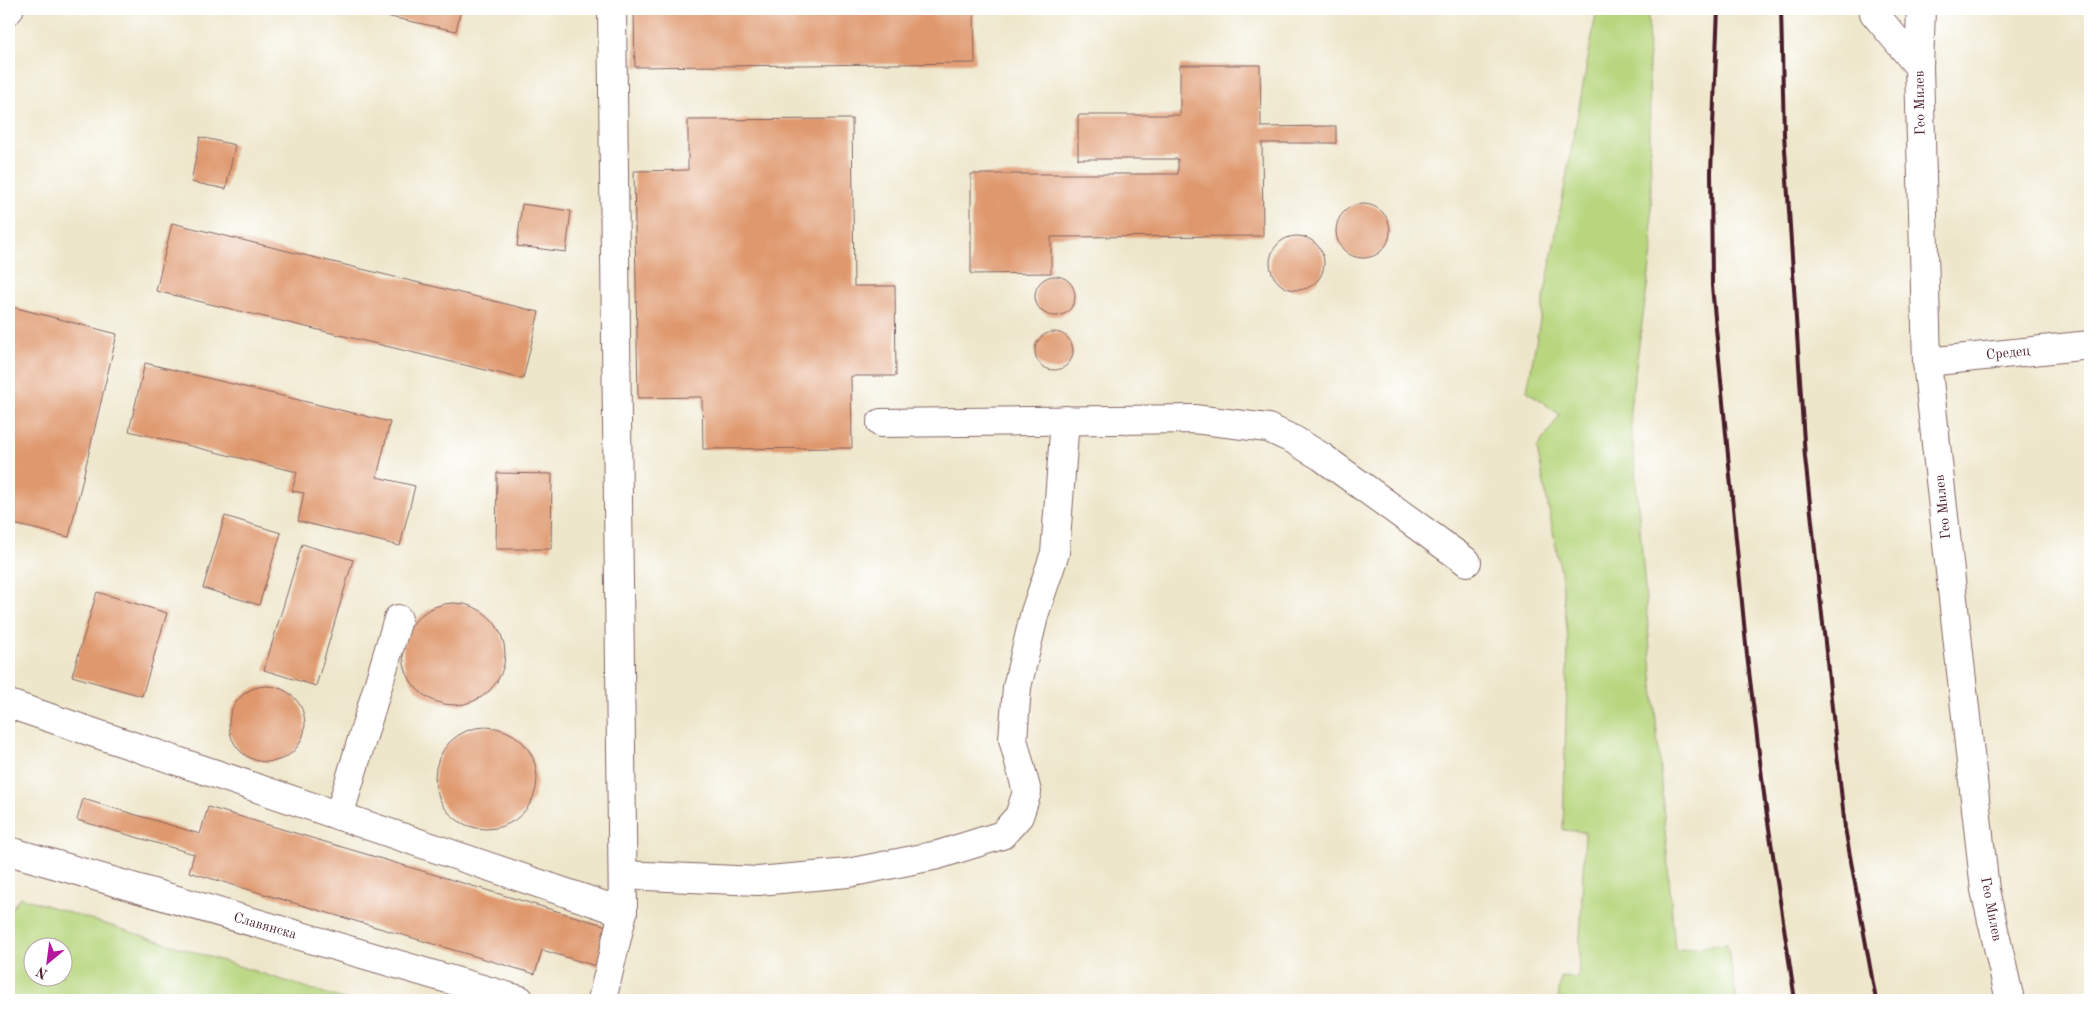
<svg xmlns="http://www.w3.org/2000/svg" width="2099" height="1009" viewBox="0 0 2099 1009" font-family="'Old Standard TT',serif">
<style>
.green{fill:#b7d67e;stroke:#807a54;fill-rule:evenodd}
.building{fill:#df986d}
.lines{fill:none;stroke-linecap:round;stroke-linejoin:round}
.minor-casing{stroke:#836563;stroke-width:30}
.minor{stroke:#fff;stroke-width:28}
.rail{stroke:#4a1f2b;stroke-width:4}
.labels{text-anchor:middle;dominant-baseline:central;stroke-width:4;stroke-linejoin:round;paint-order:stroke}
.street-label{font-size:14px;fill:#4a1f2b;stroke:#fff}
</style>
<rect width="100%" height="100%" fill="#fff"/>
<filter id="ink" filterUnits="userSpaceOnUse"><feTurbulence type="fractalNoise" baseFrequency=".02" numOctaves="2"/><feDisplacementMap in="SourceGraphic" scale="10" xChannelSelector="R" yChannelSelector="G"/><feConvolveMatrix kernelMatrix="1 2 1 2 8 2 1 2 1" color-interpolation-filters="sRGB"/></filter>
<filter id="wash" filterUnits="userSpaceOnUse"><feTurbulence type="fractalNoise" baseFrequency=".0096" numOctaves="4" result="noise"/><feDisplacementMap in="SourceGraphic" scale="20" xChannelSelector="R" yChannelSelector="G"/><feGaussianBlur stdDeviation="1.12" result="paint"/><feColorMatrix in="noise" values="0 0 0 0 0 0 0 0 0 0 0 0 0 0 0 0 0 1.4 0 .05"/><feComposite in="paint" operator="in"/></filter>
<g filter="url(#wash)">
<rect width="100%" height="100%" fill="#eee6ca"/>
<g class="green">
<path d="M1597,9H1648L1652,252L1630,408L1675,950L1727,944L1737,1000H1558L1561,977L1578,978L1585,832L1563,830L1568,639L1561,573L1537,448L1560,415L1527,391Z"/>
<path d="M20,897L346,1000H9V913ZM32,946H62V976H32Z"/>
</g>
<g id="blocks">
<g class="building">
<path d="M377,9H461L456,31L376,14Z"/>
<path d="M634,9H974L975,63L635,67Z"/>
<path d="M1180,65H1260L1261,127L1336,126V143H1262L1263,236L1051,237V273L971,274V174H1178V159H1078V115H1180Z"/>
<path d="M852,119L854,286H895L896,376H851L852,448L703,449L702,397L638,398L634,171L688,170V120Z"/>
<path d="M200,137L235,145L226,189L191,182Z"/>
<path d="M522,204L571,211L566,252L517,246Z"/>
<circle cx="1363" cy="231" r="27"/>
<path d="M172,223L539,312L523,379L156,291Z"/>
<circle cx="1297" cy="263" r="27"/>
<circle cx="1055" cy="296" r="20"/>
<path d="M9,306L117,334L69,537L9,523Z"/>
<circle cx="1054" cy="351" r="19"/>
<path d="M145,363L390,422L377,477L415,486L400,546L298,521L304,493L292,491L297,472L129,431Z"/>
<path d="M497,473L552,474L551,549H496Z"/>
<path d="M225,516L281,533L259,605L203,588Z"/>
<path d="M302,544L353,560L316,686L264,670Z"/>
<path d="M97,592L167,613L142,696L72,676Z"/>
<circle cx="454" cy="654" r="51"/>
<circle cx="267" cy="724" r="38"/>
<circle cx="486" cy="778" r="51"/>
<path d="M83,799L200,834L208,807L610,927L599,967L542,950L535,974L189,872L194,854L77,820Z"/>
</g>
</g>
</g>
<g filter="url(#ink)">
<use href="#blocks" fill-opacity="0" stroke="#836563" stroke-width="1"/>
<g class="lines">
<defs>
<g id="minor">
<path d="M1874,9V13L1919,67"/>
<path d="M1921,9L1919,67L1927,362L1985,890L2010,1000"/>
<path d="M9,10V9"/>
<path d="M1927,362L2090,345"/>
<path d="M881,423L1194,419L1268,428L1294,440L1322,457L1467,562"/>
<path d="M9,704L623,912"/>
<path d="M339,816L398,619"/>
<path d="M9,851L520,1000"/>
<path d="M623,875L758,881L848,873L938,855L1002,835L1019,816L1027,792L1013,739L1017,687L1035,612L1055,553L1065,420"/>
<path d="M602,1000L623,912L612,9"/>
</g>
</defs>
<use href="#minor" class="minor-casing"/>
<use href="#minor" class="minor"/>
<g class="rail">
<path d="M1718,9L1711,172L1712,286L1747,655L1765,802L1795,1000"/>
<path d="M1781,9L1784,134L1805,457L1845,828L1876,1000"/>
</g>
</g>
</g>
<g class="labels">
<g class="street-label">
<text transform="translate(1920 103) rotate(-91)">Гео Милев</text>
<text transform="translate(2008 353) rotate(-6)">Средец</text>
<text transform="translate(1943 507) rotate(-96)">Гео Милев</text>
<text transform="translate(1991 909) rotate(79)">Гео Милев</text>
<text transform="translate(265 926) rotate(16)">Славянска</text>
</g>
</g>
<rect width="2099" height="1009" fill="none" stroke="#fff" stroke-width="30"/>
<g transform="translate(48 962) rotate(209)"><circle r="24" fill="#ffffff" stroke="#b7a5aa"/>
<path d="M0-4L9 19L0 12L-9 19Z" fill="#b5179e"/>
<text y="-8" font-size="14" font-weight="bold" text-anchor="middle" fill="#4a1f2b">N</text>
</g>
</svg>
